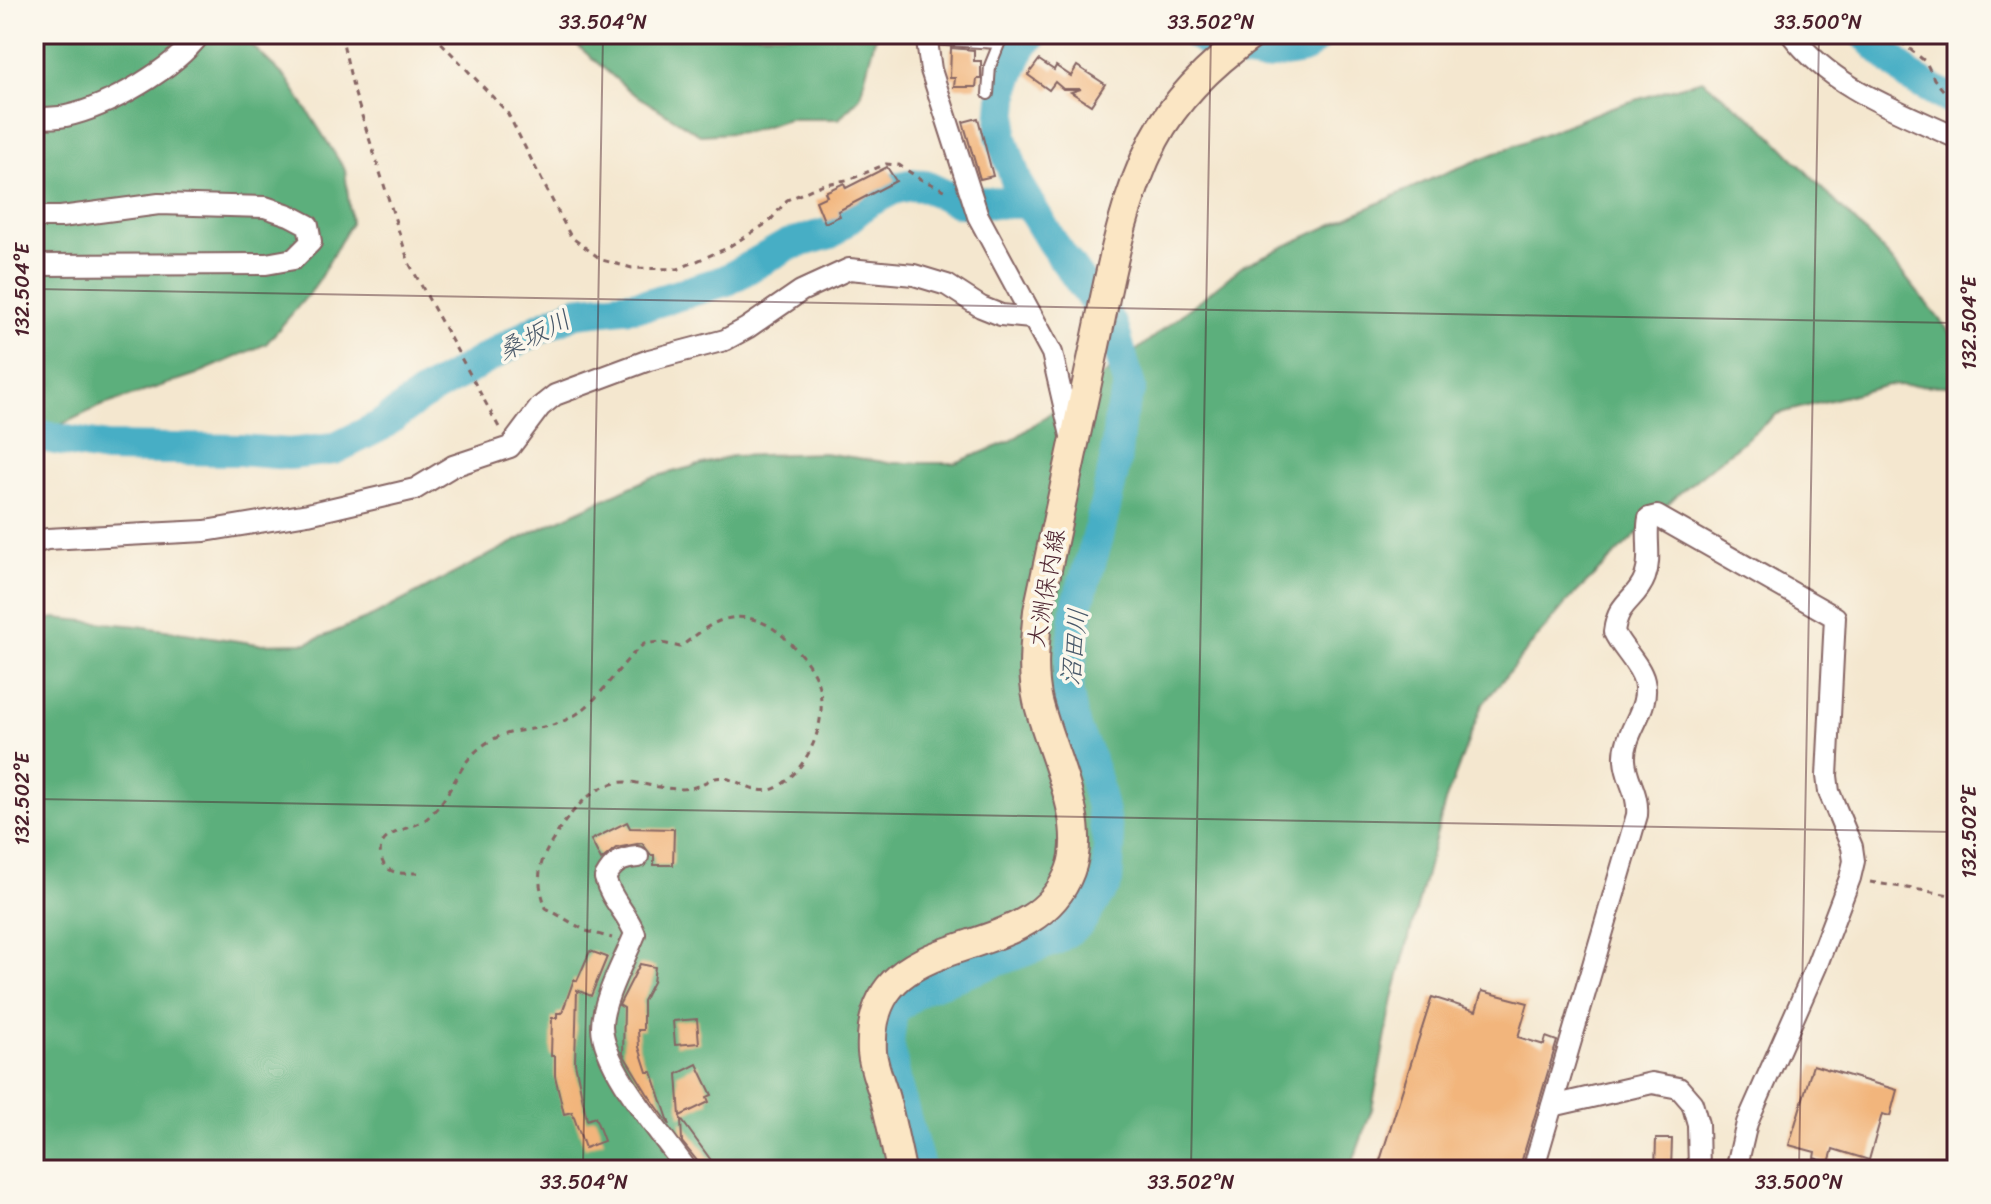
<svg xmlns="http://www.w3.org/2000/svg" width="1991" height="1204" viewBox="0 0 1991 1204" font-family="Sriracha,'Klee One',sans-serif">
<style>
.forest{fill:#5caf7c;stroke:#536754;stroke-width:2}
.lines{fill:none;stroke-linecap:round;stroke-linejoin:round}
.river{stroke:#46aec5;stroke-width:32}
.building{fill:#f2b57c}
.lane-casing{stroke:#866564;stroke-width:14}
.street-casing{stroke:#866564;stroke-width:24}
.secondary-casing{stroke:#866564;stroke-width:32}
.path{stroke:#866564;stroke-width:3;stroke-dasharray:6 6;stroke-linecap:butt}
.lane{stroke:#fff;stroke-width:10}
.street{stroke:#fff;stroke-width:20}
.secondary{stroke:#fbe6c4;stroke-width:28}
.ticks{fill:none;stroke:#4a1f2b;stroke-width:2;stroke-opacity:0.45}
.labels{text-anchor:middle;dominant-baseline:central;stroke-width:7;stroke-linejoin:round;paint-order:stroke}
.street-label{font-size:24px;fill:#4a1f2b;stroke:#fbf7ec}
.water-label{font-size:26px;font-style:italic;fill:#485869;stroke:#fbf7ec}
.neatline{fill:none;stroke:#4a1f2b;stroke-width:3}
.ticks-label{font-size:20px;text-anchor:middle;fill:#4a1f2b}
</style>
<rect width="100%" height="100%" fill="#fbf7ec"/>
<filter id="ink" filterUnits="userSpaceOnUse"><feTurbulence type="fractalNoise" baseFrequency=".0125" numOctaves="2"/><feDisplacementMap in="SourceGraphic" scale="16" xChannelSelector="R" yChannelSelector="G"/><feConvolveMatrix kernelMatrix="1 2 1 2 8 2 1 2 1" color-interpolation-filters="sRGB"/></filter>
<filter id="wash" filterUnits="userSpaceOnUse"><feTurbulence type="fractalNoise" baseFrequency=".006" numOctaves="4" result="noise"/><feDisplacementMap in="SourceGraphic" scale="32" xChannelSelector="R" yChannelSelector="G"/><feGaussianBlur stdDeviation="1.8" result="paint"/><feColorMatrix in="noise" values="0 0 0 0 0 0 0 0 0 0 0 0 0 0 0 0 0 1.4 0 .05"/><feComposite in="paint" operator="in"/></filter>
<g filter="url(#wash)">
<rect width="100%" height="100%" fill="#f4e7cf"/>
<g class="forest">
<path d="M34,34H240L288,80L345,170L351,223L314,288L266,344L197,374L98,407L34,438Z"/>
<path d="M564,34H876L860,97L839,119H788L747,132L700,135L631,92Z"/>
<path d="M1702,80L1761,125L1890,258L1957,341V386L1888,385L1777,414L1677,495L1565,604L1482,705L1445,802L1393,998L1372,1109L1350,1170H34V624L54,618L138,626L258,644L307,643L373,616L533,532L650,478L733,456L824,453L891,463H955L1011,441L1122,362L1244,265L1438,176L1609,108Z"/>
</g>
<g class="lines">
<g class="river">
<path d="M1196,34L1224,50L1260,56L1303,49L1320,34"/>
<path d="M1865,34L1910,77L1957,103"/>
<path d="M34,438L45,437L106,448L240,450L289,454L334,449L380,426L421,396L538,329L576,312L649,304L727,280L788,245L830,233L866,203L893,189L909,185L925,186L959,202L1028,203"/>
<path d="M920,1170L896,1085L888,1042L892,1011L919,989L1054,940L1079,923L1107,881L1109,846L1101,804L1090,760L1075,729L1067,691L1078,602L1098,537L1115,463L1120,416L1130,387L1113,327L1052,242L1018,186L1001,135L1005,87L1021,46L1033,34"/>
</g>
</g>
<g id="blocks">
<g class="building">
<path d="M951,48L974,50V61H981V79H977L976,87H954L955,78H950Z"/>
<path d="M1039,60L1054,70L1056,66L1071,76L1077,66L1105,84L1091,105L1071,92L1081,89H1063L1055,82L1049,90L1028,75Z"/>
<path d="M978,118L993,176L980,179L963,122Z"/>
<path d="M887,167L896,181L838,211L840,216L825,223L816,201L827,196L825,192L844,183L846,188Z"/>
<path d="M627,822L630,828L674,829L673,865H654V855H651L642,843L616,848L601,860L591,840Z"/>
<path d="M590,951L607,957L591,996L577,990L575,1063L587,1120L595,1117L604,1141L585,1148L572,1112L564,1114L555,1076V1056H551L552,1018H557V1013H562L574,979L577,981Z"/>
<path d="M640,964L655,967L653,982L643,1001V1030H638L639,1047L647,1072H652L670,1125L647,1093L623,1054L624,1008L619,1005Z"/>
<path d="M1482,991L1528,1003L1518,1037L1544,1045L1546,1037L1557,1041L1519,1170H1377L1432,997L1476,1011Z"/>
<path d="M697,1019L699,1043L675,1045L673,1021Z"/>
<path d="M697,1064L712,1095L707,1097L709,1102L680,1116L677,1074Z"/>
<path d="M1813,1065L1897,1090L1890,1116L1882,1114L1869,1160L1833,1149L1829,1163L1814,1158L1815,1152L1789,1145Z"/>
<path d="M681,1119L713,1163L703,1170H700L698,1162L682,1142Z"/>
<path d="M1656,1139H1672L1671,1170H1655Z"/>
</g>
</g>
</g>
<g filter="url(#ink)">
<use href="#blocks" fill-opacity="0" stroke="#866564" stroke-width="2"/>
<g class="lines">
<defs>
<g id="lane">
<path d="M927,39L998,43"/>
<path d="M988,94L990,66L1003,34"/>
</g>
<g id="street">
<path d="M926,34L931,70L978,216L1052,353L1072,440"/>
<path d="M1791,34C1832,88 1897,110 1957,138"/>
<path d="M34,118C44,118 56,118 66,116C108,107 174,69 200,34"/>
<path d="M34,217H61L159,204L265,207L289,215L308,225L311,242L294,259L266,264L34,265"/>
<path d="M34,543L47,539L205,531L308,514L415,489L453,466L510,447L540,407L555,395L649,360L725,340L747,328L801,291L849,269L914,275L947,285L981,307L1001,315L1031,318"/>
<path d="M638,857C621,858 613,863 605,878C611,901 627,912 635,934C625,959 602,1000 602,1027C603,1068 663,1135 687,1170"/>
<path d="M1552,1106L1652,1083L1679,1088L1692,1103L1698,1124L1699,1170"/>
<path d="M1533,1170L1637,815C1639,792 1626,780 1625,760C1623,731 1651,710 1644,681C1640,664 1621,648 1614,632C1618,600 1636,601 1645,577C1652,558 1645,537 1649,518L1657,516L1835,617L1827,776L1829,792L1852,847L1854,861L1850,878L1816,967L1747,1123L1736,1170"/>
</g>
<path id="secondary" d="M901,1170C896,1146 891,1122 885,1099C881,1084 873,1067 872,1052C865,918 1032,973 1070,871C1089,821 1050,751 1038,701C1031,671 1035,641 1038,611C1056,526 1075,440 1093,355C1109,282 1120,207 1154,140C1177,96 1214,62 1253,34"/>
</defs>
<use href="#lane" class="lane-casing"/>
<use href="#street" class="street-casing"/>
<use href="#secondary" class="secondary-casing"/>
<g class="path">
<path d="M341,34L354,91L409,263L500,429"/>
<path d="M433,34L507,112L571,237L602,260L632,268L678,269L725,249L769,222L787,200L821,185L851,179L886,164L899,165L920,179L949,192"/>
<path d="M1891,34L1926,62L1934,79L1957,107"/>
<path d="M418,873C405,873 387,876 382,860C372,832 408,831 425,820C429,817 434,811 438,807C456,785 461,757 490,741C519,724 549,735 581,711C605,693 620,663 644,644L658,642L680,647C693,638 710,622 726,619C748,613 770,623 786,639C796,649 806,659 813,672C833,708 814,762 781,785C762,799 745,783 725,778C711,775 703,786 691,788C673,791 655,786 637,783C601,776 574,806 556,835C538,863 535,876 546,908L586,931L612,938"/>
<path d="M1870,882L1957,896"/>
</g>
<use href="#lane" class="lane"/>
<use href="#street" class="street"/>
<use href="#secondary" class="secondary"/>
</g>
</g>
<path class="ticks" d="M34,289L1957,323M34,799L1957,832M583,1170L603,34M1191,1170L1211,34M1799,1170L1819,34"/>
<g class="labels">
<g class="street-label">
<text transform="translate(1046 588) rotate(-80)">大洲保内線</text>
</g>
<g class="water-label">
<text transform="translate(534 335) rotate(-27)">桑坂川</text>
<text transform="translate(1074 647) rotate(-84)">沼田川</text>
</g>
</g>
<rect width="1991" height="1204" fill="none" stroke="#fbf7ec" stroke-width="88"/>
<rect x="44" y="44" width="1903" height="1116" class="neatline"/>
<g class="ticks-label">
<text x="603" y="29">33.504°N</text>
<text x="1211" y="29">33.502°N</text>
<text x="1818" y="29">33.500°N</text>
<text transform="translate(22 290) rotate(-90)" y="7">132.504°E</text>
<text transform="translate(1969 323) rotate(-90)" y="7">132.504°E</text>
<text transform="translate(22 799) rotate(-90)" y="7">132.502°E</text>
<text transform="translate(1969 832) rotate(-90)" y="7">132.502°E</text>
<text x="584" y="1189">33.504°N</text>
<text x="1191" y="1189">33.502°N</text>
<text x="1799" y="1189">33.500°N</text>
</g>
</svg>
